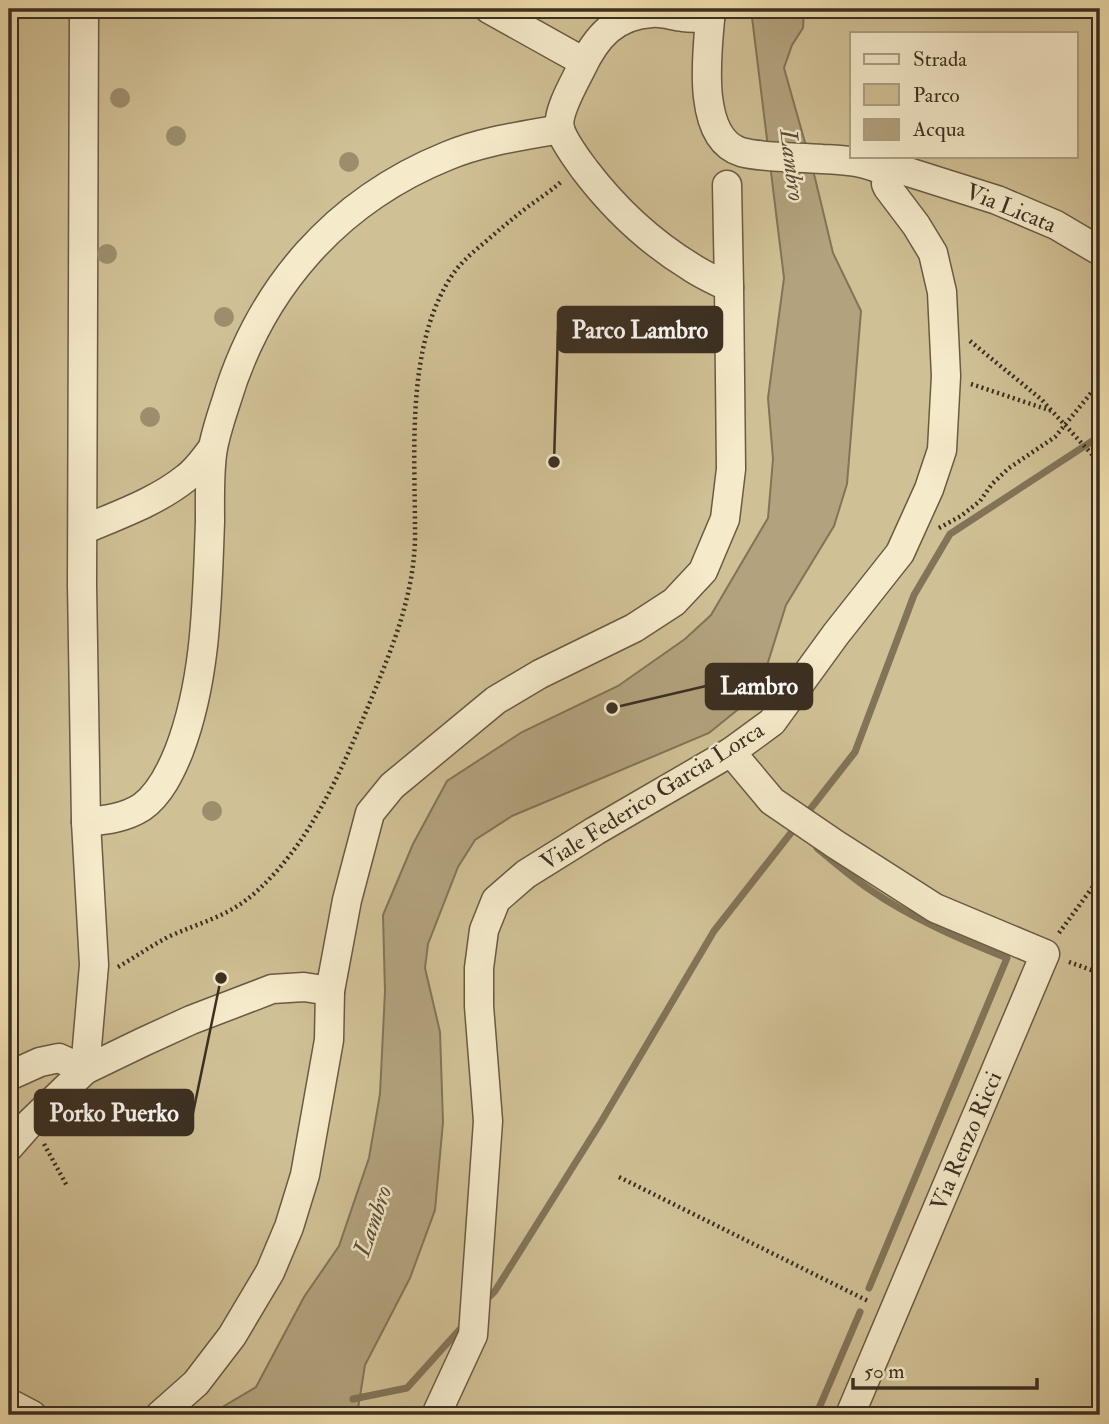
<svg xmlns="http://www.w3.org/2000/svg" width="1109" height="1424" viewBox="0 0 1109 1424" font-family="'IM FELL Double Pica',serif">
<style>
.green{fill:#d0c095;stroke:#86785b;stroke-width:2;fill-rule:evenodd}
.water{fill:#b2a27d;stroke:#827458;stroke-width:2}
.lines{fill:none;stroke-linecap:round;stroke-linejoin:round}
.stream{stroke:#827458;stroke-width:7}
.minor-casing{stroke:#685b44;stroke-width:31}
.path{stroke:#3b2f21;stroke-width:4.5;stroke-dasharray:2 3.5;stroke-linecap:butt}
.minor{stroke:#f5eaca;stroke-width:28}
.tree{fill:#9c8e6d}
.labels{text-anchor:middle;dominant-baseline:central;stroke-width:5;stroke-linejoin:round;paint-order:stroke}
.street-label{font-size:23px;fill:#3b2f21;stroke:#f5eaca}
.water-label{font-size:24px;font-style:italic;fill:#594c38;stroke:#f5eaca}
.leader{fill:none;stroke:#3b2f21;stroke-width:2.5}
.callout-dot{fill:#3b2f21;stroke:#f5eaca;stroke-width:2.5}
.callout{fill:#3b2f21;stroke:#3b2f21;stroke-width:2.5}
.callout-label{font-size:24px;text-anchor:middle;font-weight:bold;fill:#fff}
</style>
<rect width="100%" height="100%" fill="#efdead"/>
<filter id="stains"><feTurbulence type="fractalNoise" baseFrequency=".00286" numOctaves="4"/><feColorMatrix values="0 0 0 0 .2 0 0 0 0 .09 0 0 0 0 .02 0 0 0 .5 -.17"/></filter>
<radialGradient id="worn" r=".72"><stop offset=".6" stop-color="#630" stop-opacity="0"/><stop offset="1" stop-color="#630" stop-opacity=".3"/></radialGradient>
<path class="green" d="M9,9H1100V1415H9ZM852,33H1076V156H852Z"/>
<path class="water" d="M751,9H804L803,28L792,45L784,68L815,178L833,253L861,311L847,484L834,526L786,605L764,675L741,707L709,733L512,816L475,840L458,867L428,944L425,968L440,1032L443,1122L435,1210L410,1278L365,1365L357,1415H209L256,1387L304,1297L339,1246L369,1158L380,1094L385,991L383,915L413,844L447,781L522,732L618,686L685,639L711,615L768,518L773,459L768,398L784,278Z"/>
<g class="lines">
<g class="stream">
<path d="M808,812L855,752L914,595L950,534L1100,436"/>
<path d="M817,848C834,862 851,877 869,889C911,918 960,939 1007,958L869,1288"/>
<path d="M487,1299L495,1291L601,1122L714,931L794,829L797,832"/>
<path d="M353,1399L407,1388L461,1328"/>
<path d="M816,1415L860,1312"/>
</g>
<defs>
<g id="minor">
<path d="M84,9L82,585L86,822L94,965L85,1070"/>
<path d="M489,9L584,62"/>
<path d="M711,9C708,46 694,137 741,152C762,158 799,157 822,159C845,160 868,161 889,174L893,171L902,170L997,200L1056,225L1100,251"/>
<path d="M727,185L729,287"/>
<path d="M83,530C118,515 156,502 186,478C197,470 204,459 212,449"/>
<path d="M731,752L772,801L835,844L935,908L1045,954L850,1415"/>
<path d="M86,822C106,820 125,818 142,807C160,794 171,771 179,751C207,678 207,598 210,522C210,499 209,470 213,448C216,432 221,417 226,402C260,288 336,201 447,156C483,141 522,136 560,129"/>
<path d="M9,1076L40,1062L59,1058L85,1070"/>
<path d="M9,1147L31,1122L85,1070L143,1042L191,1020L272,989L304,987L330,991"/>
<path d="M9,1403L32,1415"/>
<path d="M160,1415L196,1383L232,1336L270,1272L289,1227L305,1175L329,1040L330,991L347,900L370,813L392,786L496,700L540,674L634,628L674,602L703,571L725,519L731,469L729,287C716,281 703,275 691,267C650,242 614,208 585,170C577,159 564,142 560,129C556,114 574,83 581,69C596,37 615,15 652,13C662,12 673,16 683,17C692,18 701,18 710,18"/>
<path d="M436,1415L473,1335L488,1121L479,1006V968L484,930L496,900L526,874L595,831L731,752L772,722L836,634L900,553L929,489L942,450L946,376L942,292L933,253L916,225L888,188L886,184L889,174"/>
</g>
</defs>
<use href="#minor" class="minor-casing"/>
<g class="path">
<path d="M970,341L1042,400L1051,410"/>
<path d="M971,384L1052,411L1100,463"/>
<path d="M939,528L961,516L980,501L992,484L1009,468L1055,437L1100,382"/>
<path d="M1059,933L1100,877"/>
<path d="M1069,962L1100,973"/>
<path d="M118,967C135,957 151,946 168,937C200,922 229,917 257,891C312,841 342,769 370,702C393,646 416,591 415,530C415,451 406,346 451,277C460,263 472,253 484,243C499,230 513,218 529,206C540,198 552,190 562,181"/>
<path d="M44,1144L67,1186"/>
<path d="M619,1177L870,1302"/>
</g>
<use href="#minor" class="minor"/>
</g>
<g class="tree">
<circle cx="120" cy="98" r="10"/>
<circle cx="176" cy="136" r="10"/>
<circle cx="349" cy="162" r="10"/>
<circle cx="107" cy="254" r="10"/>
<circle cx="224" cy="317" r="10"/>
<circle cx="150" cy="417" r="10"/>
<circle cx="212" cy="811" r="10"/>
</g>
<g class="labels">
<g class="street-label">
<text transform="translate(1011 208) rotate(22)">Via Licata</text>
<text transform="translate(652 796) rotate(-32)">Viale Federico Garcia Lorca</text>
<text transform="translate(966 1141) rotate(-67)">Via Renzo Ricci</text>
</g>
<g class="water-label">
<text transform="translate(792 165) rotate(83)">Lambro</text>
<text transform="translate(373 1221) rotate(-71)">Lambro</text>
</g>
</g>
<path class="leader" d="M554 462L558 330M612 708L706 686M221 978L193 1113"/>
<g class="callout-dot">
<circle cx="554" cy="462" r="7"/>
<circle cx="612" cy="708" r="7"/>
<circle cx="221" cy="978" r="7"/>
</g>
<g class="callout">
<rect x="558" y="307" width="164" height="45" rx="7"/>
<rect x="706" y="664" width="106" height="45" rx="7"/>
<rect x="35" y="1090" width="158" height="45" rx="7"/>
</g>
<g class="callout-label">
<text x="640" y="338">Parco Lambro</text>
<text x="759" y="694">Lambro</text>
<text x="114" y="1121">Porko Puerko</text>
</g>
<rect width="1109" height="1424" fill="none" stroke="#efdead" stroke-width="35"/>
<rect x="10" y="10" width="1088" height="1403" fill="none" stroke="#3b2f21" stroke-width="3.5"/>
<rect x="18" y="18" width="1074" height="1389" fill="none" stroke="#3b2f21" stroke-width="2"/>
<rect x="850" y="32" width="228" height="126" fill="#f5eaca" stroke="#ab9f86" stroke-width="2"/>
<rect x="864" y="54" width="35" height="10" fill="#f5eaca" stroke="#ab9f86" stroke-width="2"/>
<text x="913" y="66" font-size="21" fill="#3b2f21">Strada</text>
<rect x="864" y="84" width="35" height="21" fill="#d0c095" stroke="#ab9f86" stroke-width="2"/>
<text x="913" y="102" font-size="21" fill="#3b2f21">Parco</text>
<rect x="864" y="119" width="35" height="21" fill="#b2a27d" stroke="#ab9f86" stroke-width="2"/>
<text x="913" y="136" font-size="21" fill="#3b2f21">Acqua</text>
<path d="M853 1378v10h184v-10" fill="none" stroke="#3b2f21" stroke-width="3.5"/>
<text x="864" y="1378" font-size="21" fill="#3b2f21" stroke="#f5eaca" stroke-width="5" paint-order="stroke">50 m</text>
<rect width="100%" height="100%" filter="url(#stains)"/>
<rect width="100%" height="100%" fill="url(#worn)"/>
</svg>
